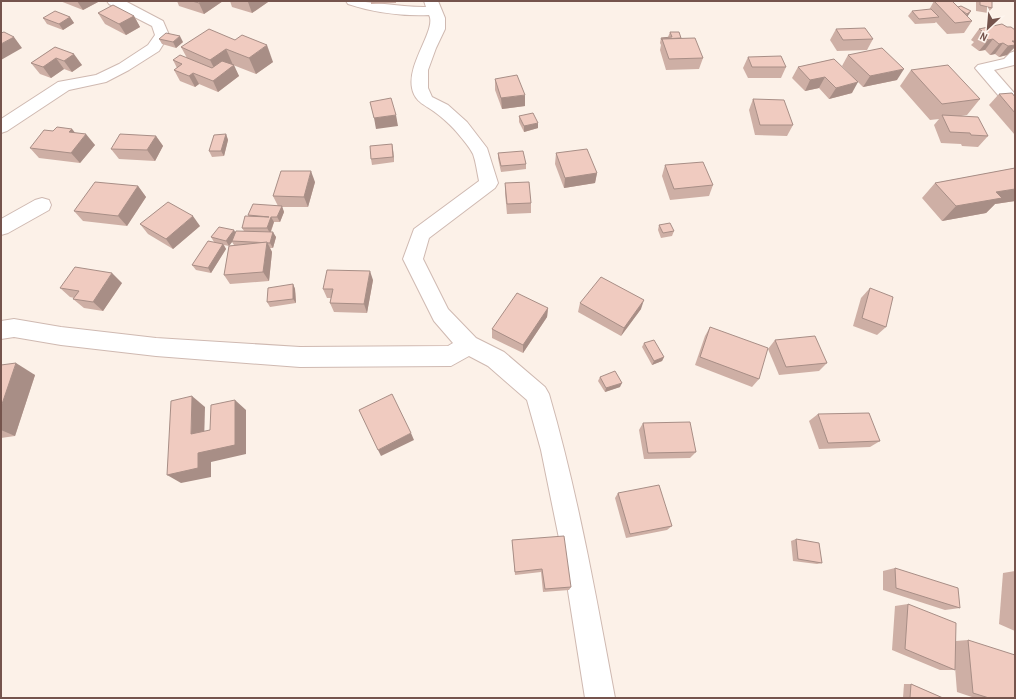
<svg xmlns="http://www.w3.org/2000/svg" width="1016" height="699" viewBox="0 0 1016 699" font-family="'Archivo Narrow',sans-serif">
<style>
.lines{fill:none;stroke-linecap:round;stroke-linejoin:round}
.street-casing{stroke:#cfb9b1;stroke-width:2}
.street{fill:#fff;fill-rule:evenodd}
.wall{fill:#ceafa5;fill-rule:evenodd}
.shaded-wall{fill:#a88e86}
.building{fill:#f0cbc0;stroke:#a88e86}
</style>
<rect width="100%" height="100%" fill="#fcf1e8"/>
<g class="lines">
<defs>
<g id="street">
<path d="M107,1H125L163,21L169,35L159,51L129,70L106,82L69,90L7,131L1,133V119L58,82L96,75L119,64L148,45L155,35L152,26L109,4Z"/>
<path d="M346,1C372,1 397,7 424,7H426L424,1H438L445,18V29L436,48L428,70V88L432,97L448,105L467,122L487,148L498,183L495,188L429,238L423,259L448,309L476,338L504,352L545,387L549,394C578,494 596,596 615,698H585L562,553L541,450L527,400L488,366L469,356L451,366L300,367L156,356L61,345L14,337L1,339V321L14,319L61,327L156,338L300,347L448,346L453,343L434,321L403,259L414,229L479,181C477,172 476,162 473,154C469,146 460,136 454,129C449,124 443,118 436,113C426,105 415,103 412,88C407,63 437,29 429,15C401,16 375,13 348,4Z"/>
<path d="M1015,51L1014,65L994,70L1015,94V109L1009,108L975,68L978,65L1004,59L1010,53Z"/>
<path d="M42,198L49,200L51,205L49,210L8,233L1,235V219L35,200Z"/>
</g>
</defs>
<use href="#street" class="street-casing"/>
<use href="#street" class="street"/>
</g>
<g class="wall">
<path d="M60,1H97L98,2L83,10Z"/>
<path d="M177,1H223L204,14L179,6Z"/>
<path d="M230,1H268V2L252,13L232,7Z"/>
<path d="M371,1H396V3L371,4Z"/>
<path d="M934,1L971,11L967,17L972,21L964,33L947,34L936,22L935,23L915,24L908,16L912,11L929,10Z"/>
<path d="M977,1H992V8L988,13L976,11V2Z"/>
<path d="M98,13L134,16L140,27L126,35L105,24Z"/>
<path d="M70,17L74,23L63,30L47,24L43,18Z"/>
<path d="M1007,27L1015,30V47L1007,55L999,57L995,54L990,55L985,50L979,51L971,45L974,42L971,40L979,29Z"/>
<path d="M836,29L873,39L867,50L837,51L830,40Z"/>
<path d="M670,32L681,38L703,58L699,69L666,70L660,50L661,45L660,43L661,38L668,37Z"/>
<path d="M159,39L183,42L176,48L162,44Z"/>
<path d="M235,40L273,62L256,74L233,65L239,76L218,92L199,84L195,87L180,81L174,70L177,68L173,60L187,58L181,47Z"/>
<path d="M55,47L82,65L72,72L64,69L51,78L40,74L31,63Z"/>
<path d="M848,55L897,80L863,87L842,66Z"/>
<path d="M748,57L786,67L781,78H748L743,68Z"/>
<path d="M834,59L852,93L829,99L819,88L805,91L792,78L798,67Z"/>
<path d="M911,70L980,99L967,115L961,116L988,136L978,147L962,146L961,144L941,143L934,125L939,119L930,120L900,86Z"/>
<path d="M495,79L525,106L502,109L495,90Z"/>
<path d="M999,94L1015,97V135L989,105Z"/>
<path d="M753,99L793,125L787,136L755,135L749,110Z"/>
<path d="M519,116L538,128L524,132L519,122Z"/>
<path d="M72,129L75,133L95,145L80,163L39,158L30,148L53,131Z"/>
<path d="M226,134L228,140L224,156L212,157L209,151Z"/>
<path d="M156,136L163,146L155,161L119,159L111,149Z"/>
<path d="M392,144L393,149L394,162L372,165L371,159Z"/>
<path d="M498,153L526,164V169L501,172L498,158Z"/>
<path d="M556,153L597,173L595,183L564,188L555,164Z"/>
<path d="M665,165L713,185L709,196L670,200L662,176Z"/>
<path d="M1015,168V201L995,204L986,213L942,221L922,198L935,183Z"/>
<path d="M315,182L308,207H282L284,212L280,222H274L271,232L276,237L273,248H270L272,252L269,281L230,284L224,275L229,246L224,245L226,249L211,273L196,270L192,265L214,242L211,237L244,231L242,228L249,217L248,215L278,206L273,196ZM232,242L234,245L229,246Z"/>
<path d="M505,183L531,203V213L507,214L505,193Z"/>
<path d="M138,186L146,197L127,226L83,221L74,211Z"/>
<path d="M140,224L200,226L173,249L148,234Z"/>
<path d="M659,225L674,231L672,236L661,238L658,230Z"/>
<path d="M373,280L367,313L334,312L330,303L331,298H327L323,289Z"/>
<path d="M122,283L103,311L84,308L73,299L74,298L70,297L60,288Z"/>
<path d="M293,284L295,289L296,303L270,307L267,302Z"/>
<path d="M870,288L886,327L877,335L853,326L861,298Z"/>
<path d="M580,303L641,309L621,336L578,312Z"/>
<path d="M548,308L547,317L523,353L492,338V329Z"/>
<path d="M710,327L759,379L752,387L695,365L705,336Z"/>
<path d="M775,340L827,363L819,371L779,375L768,349Z"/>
<path d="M644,343L664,357L662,361L652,365L642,347Z"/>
<path d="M1,365L35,375L15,436L1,438Z"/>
<path d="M600,377L620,387L605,392L598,381Z"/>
<path d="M818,414L880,441L870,447L819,449L809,421Z"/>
<path d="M643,423L696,452L690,458L644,459L639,430Z"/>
<path d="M618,493L672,526L667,530L626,538L615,498Z"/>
<path d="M796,539L822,563L817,564L793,561L791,541Z"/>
<path d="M512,540L571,587L569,590L543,592L541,572L515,575Z"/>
<path d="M895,568L960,608L945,610L883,590V571Z"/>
<path d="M1015,571V631L999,624L1003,573Z"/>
<path d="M908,604L956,641L968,640L1015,698H975L957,692L955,667V670H940L892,650L895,606Z"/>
<path d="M904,684H911L943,698H903Z"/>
</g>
<g class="shaded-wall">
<path d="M77,1H97L98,2L83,10Z"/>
<path d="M202,1H223L204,14L199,3Z"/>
<path d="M250,1H268V2L252,13L248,2Z"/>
<path d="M971,11L967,17L963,19L967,14Z"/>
<path d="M134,16L140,27L126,35L119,24Z"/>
<path d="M70,17L74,23L63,30L59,24Z"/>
<path d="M1015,34V47L1007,55L999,57L1008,46Z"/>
<path d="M180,36L183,42L176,48L173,42Z"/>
<path d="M14,37L22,48L1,60V44Z"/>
<path d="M993,39L985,50L979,51L988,40Z"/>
<path d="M1003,43L995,54L990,55L999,44Z"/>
<path d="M267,45L273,62L256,74L249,58Z"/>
<path d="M226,49L233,65L218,76L210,60Z"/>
<path d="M74,54L82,65L72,72L64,61Z"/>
<path d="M56,58L64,69L51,78L43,67Z"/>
<path d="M234,65L239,76L218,92L213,81Z"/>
<path d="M904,69L897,80L863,87L870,76Z"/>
<path d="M193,73L199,84L195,87L189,76Z"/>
<path d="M825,77L819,88L805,91L810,80Z"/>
<path d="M858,82L852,93L829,99L836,88Z"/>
<path d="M525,95V106L502,109L501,98Z"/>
<path d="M396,115L398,126L376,129L374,118Z"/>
<path d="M538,123V128L524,132V126Z"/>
<path d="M72,129L81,140L69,132Z"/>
<path d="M86,134L95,145L80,163L71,153Z"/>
<path d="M226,134L228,140L224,156L221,151Z"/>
<path d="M156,136L163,146L155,161L147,150Z"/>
<path d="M392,144L393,149L394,162L393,157Z"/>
<path d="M311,171L315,182L308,207L304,197Z"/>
<path d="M597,173L595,183L564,188L565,178Z"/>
<path d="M138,186L146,197L127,226L118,216Z"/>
<path d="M1015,189V201L995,204L986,213L942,221L956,206L996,192Z"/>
<path d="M282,206L284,212L280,222L277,217Z"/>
<path d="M193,216L200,226L173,249L166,239Z"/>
<path d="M271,217L274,222L270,233L267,228Z"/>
<path d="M234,230L237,235L229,246L226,241Z"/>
<path d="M273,232L276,237L273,248L270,243Z"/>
<path d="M267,242L272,252L269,281L263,272Z"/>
<path d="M223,244L226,249L211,273L208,268Z"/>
<path d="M370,271L373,280L367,313L364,304Z"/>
<path d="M112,273L122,283L103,311L93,302Z"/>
<path d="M293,284L295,289L296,303L293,299Z"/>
<path d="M644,300L641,309L621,336L624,328Z"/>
<path d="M548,308L547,317L523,353V345Z"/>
<path d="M664,357L662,361L652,365L654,361Z"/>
<path d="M16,363L35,375L15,436L1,430V407Z"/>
<path d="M622,383L620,387L605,392L606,388Z"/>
<path d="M192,396L205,407L204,444L191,434Z"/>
<path d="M235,400L246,410V454L211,462V477L181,483L167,475L198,453Z"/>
<path d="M411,433L414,440L381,456L378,450Z"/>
</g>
<g class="building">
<path d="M192,1H202L199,3Z"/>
<path d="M934,1H952L972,21L955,23Z"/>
<path d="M980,1H992V8L980,5Z"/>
<path d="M113,5L134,16L119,24L98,13Z"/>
<path d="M961,6L971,11L967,14L961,10L958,7Z"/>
<path d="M931,9L939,17L919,19L912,11Z"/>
<path d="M55,11L70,17L59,24L43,18Z"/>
<path d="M1002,24L1007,27H1011L1015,30V41H1012L1015,43V45L1008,46L1003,43L999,44L993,39L988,40L980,33L984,32L979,29Z"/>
<path d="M865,28L873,39L843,40L836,29Z"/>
<path d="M209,29L235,40L242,35L267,45L249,58L226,49L210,60L181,47Z"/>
<path d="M4,32L14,37L1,44V33Z"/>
<path d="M670,32H679L681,38L662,39V40L661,38L672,37Z"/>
<path d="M166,33L180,36L173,42L159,39Z"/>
<path d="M695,38L703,58L669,59L662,39Z"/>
<path d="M55,47L74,54L64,61L56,58L43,67L31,63Z"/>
<path d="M882,48L904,69L870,76L848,55Z"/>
<path d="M180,55L212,68L222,61L234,65L213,81L193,73L189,76L174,70L182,64L173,60Z"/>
<path d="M781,56L786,67H752L748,57Z"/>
<path d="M834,59L858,82L836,88L825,77L810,80L798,67Z"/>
<path d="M948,65L980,99L942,104L911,70Z"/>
<path d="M517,75L525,95L501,98L495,79Z"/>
<path d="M1012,93L1015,97V113L999,94Z"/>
<path d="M391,98L396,115L374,118L370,102Z"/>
<path d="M753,99L784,100L793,125H760Z"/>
<path d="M533,113L538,123L524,126L519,116Z"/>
<path d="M942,115L978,117L988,136L971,135L970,133L950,132Z"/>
<path d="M57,127L72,129L69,132L86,134L71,153L30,148L44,130L53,131Z"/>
<path d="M120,134L156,136L147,150L111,149Z"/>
<path d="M226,134L221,151H209L214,135Z"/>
<path d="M392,144L393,157L371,159L370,146Z"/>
<path d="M587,149L597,173L565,178L556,153Z"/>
<path d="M523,151L526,164L501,166L498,153Z"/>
<path d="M703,162L713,185L674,189L665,165Z"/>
<path d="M1015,168V189L996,192L1002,198L956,206L935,183Z"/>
<path d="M281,171H311L304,197L273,196Z"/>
<path d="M95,182L138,186L118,216L74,211Z"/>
<path d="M529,182L531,203L507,204L505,183Z"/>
<path d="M168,202L193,216L166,239L140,224Z"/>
<path d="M253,204L282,206L277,217H271L267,228H242L245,216L269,217L248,215Z"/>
<path d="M670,223L674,231L663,233L659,225Z"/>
<path d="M219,227L234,230L226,241L211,237Z"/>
<path d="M236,231L273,232L270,243L232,241Z"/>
<path d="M208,241L223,244L208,268L192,265Z"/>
<path d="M267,242L263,272L224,275L229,246Z"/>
<path d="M75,267L112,273L93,302L73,299L79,291L60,288Z"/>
<path d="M327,270L370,271L364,304L330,303L333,289H323Z"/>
<path d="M601,277L644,300L624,328L580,303Z"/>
<path d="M293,284V299L267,302L268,288Z"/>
<path d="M870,288L893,297L886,327L862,318Z"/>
<path d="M517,293L548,308L523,345L492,329Z"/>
<path d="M710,327L768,348L759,379L700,357Z"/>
<path d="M815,336L827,363L786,367L775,340Z"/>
<path d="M654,340L664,357L654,361L644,343Z"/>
<path d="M16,363L1,407V365Z"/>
<path d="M615,371L622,383L606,388L600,377Z"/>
<path d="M392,394L411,433L378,450L359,410Z"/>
<path d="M192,396L191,434L210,430L211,405L235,400V445L198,453V468L167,475L171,401Z"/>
<path d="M869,413L880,441L828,443L818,414Z"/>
<path d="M690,422L696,452L648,453L643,423Z"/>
<path d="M659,485L672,526L630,534L618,493Z"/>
<path d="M564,536L571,587L545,589L542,569L515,572L512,540Z"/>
<path d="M796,539L819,543L822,563L798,559Z"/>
<path d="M895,568L958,588L960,608L896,588Z"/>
<path d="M908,604L956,623L955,670L905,649Z"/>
<path d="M968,640L1015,655V698H989L973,693Z"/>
<path d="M911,684L943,698H910Z"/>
</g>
<rect width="1016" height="699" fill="none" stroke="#75544d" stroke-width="4"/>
<g transform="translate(988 28) rotate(206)" stroke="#fef5ee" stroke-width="3" paint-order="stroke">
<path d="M0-3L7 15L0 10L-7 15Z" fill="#75544d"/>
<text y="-6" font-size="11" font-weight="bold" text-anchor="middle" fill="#75544d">N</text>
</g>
</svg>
